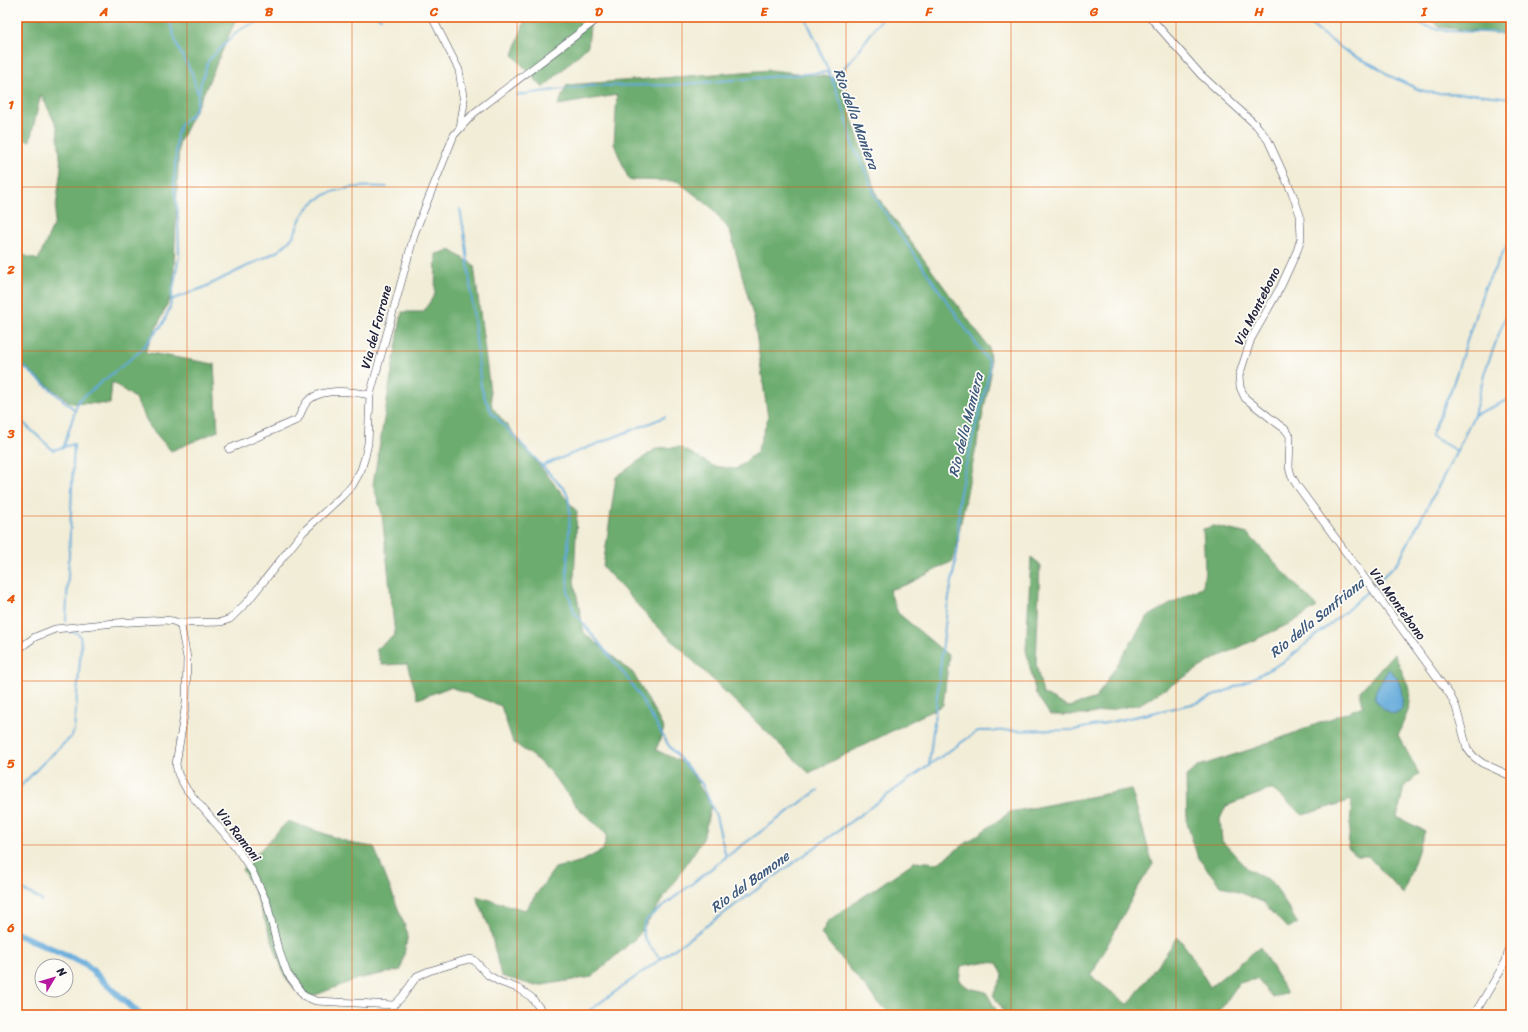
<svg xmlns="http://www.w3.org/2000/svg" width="1528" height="1032" viewBox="0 0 1528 1032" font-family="Sriracha,sans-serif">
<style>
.forest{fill:#6cac6e;stroke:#476754}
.water{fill:#64aada;stroke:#43668a}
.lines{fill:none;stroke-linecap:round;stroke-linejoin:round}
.stream{stroke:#64aada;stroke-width:2}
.canal{stroke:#64aada;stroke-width:7}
.street-casing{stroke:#414052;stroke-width:8}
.street{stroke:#fff;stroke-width:7}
.grid{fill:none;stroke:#e8590c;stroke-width:1;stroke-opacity:0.55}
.labels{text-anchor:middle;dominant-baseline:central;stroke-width:3.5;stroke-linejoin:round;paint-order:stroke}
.street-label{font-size:13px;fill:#22223b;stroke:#fdfcf7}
.water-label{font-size:14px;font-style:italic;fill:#3c587b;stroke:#fdfcf7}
.neatline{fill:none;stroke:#e8590c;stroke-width:1.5}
.grid-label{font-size:13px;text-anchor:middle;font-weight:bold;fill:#e8590c}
</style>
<rect width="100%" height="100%" fill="#fdfcf7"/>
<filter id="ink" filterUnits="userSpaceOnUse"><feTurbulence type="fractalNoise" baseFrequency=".025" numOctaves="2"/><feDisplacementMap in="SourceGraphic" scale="8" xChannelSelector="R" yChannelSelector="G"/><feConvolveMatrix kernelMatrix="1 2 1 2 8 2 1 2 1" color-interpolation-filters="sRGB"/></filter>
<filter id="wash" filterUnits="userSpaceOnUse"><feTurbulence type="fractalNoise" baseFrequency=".012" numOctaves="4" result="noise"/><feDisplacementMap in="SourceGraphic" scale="16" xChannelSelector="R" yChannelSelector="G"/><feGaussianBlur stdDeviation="0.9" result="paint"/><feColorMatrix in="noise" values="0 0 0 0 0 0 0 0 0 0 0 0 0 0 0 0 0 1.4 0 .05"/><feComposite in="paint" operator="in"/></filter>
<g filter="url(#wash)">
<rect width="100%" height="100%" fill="#f2edd7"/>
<g class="forest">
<path d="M17,17H237L206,88L179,143L173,292L145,352L214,364L218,431L171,451L150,427L135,398L112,382L110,404L71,403L17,362V253L38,260L54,224L61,167L57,127L41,94L30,141L17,138Z"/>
<path d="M526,17H591L588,46L543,88L513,55Z"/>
<path d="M1426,17H1511V35L1440,27Z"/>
<path d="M770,70L839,78L877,196L989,348L991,374L953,561L908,584L889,590L898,613L949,656L943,705L809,773L652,621L603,567L616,477L657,448L680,447L713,466L736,469L757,452L768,418L754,319L730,231L711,207L677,181L629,180L614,144L617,95L558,105L567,85Z"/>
<path d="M450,250L474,265L492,407L577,512L574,581L584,633L633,673L664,729L656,750L686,764L711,805L703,839L638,936L592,977L536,986L501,976L490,929L476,896L525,910L555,868L582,861L603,850L607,835L577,807L550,772L536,759L513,742L501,706L450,687L418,699L407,664L382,665L376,649L395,635L382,514L373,484L402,312H423L435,294L436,254Z"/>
<path d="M1214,526L1248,534L1317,607L1293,622L1214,659L1140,704L1086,715H1050L1036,694L1026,650L1031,557L1040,564L1036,664L1043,694L1068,707L1096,698L1147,617L1203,586L1205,569L1203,529Z"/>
<path d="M1394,653L1410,690L1408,711L1398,735L1419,774L1404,787L1397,817L1425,831L1403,894L1368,856H1357L1348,848L1352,800L1303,815L1272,789L1226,806L1220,819L1222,841L1248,869L1273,883L1298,924L1287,928L1263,902L1220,885L1198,858L1187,823L1186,776L1199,766L1258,747L1363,706L1360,691Z"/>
<path d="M1131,789L1153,864L1137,889L1091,976L1128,1005L1178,937L1190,953L1210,987L1260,947L1287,993L1273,998L1257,979L1239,983L1217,1015H1006L993,995L1003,975L997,963L983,962L961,966L959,981L969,988L986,992L999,1015H894L880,1005L821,934L828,921L915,861L938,863L1010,812Z"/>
<path d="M288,821L354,844L374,847L408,934L401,970L357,979L305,999L285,977L254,890L242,869Z"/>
</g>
<path class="water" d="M1389,669C1401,679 1403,693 1402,709L1394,714C1363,701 1376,690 1389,669Z"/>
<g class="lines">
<g class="stream">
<path d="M168,17L178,48L192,73L198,95"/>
<path d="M378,17L381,18"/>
<path d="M805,17L817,43L837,92L846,117L853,146L867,175L877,201L989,362L990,370L964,472L959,498L958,547L947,609L929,765"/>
<path d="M1303,17L1317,30L1347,52L1377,67L1390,76L1420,90L1433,93L1476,94L1511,98"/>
<path d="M1409,17L1425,26L1448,31L1511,33"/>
<path d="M833,80L856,54L883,17"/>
<path d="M517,95L587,86L673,85L829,72"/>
<path d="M460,209L466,244L481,386L485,399L492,413L565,490L568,497L570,510L567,569L568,592L574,612L625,675L637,692L669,746L702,784L716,816L726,857"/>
<path d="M171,300L205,287L278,251C284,246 291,241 295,233C297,228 299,221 302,216C319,187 357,185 387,187"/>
<path d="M17,361L75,410"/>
<path d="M1508,400L1511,384"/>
<path d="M1508,400L1511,405"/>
<path d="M1474,415L1508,400"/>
<path d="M17,417L53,450L74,444L66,621"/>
<path d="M64,446L78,401L138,353L163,324L170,307L179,256L178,214L174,186L177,134L181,124L191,115L196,107L201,83L208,61L238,31L247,26L274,17"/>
<path d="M1457,451L1431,436L1451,390L1484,289L1511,237"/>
<path d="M541,466L665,417"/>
<path d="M1373,586L1398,562L1457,451L1474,415L1485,371L1511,302"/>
<path d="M17,790L44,762L72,736L74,730L81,648C81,634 81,632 66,631"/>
<path d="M17,888L31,894L42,901"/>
<path d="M661,959C649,944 635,936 648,918L726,857L818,790"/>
<path d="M583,1015L929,765L978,731L1074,730L1197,703L1240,685L1285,661L1345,612L1370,589"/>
</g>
<path class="canal" d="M17,934L84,963L140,1015"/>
</g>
</g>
<g filter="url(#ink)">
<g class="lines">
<defs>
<g id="street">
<path d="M432,17L459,70L464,103L460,128"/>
<path d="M1150,17L1201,75L1257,126L1268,140L1293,195L1300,215L1301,238L1297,251L1281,286L1251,339L1239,376L1240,387L1245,398L1278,424L1285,429L1290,436L1289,467L1291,475L1296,484L1450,695L1456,707L1467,748L1473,756L1482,763L1511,776"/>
<path d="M229,449L297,420C301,415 302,408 306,403C319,387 352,391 370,395"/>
<path d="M178,623L221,622L230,619L248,601L303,532L341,497L352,486L361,470L365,457L368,443L370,395L415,232L454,135L474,113L600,17"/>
<path d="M17,650L35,637L55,629L115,623L165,620L173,621L178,623L181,627L187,658L186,703L176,764L178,774L187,790L235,846L252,871L267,903L277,945L287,973L304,996L316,1001L394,1005L402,997L417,976L429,971L469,959L474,960L488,975L500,982L517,988L531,997L545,1015"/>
<path d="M1474,1015L1506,961L1511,937"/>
</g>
</defs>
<use href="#street" class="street-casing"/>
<use href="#street" class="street"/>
</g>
</g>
<path class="grid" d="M187,17V1015M352,17V1015M517,17V1015M682,17V1015M846,17V1015M1011,17V1015M1176,17V1015M1341,17V1015M17,187H1511M17,351H1511M17,516H1511M17,681H1511M17,845H1511"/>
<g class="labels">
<g class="street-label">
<text transform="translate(1257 306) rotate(-63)">Via Montebono</text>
<text transform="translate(376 327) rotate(-75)">Via del Forrone</text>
<text transform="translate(1398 604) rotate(54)">Via Montebono</text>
<text transform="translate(239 835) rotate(52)">Via Ramoni</text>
</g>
<g class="water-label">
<text transform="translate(856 119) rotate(70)">Rio della Maniera</text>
<text transform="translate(966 425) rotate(-76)">Rio della Maniera</text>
<text transform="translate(1317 618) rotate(-39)">Rio della Sanfriana</text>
<text transform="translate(750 882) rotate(-36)">Rio del Bamone</text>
</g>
</g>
<rect width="1528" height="1032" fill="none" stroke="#fdfcf7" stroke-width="44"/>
<g transform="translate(54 978) rotate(52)"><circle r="19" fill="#fdfcf7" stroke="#a5a5ac"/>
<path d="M0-3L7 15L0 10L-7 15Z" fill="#b5179e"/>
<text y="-6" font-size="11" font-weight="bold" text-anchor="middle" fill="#22223b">N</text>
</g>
<rect x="22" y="22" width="1484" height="988" class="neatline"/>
<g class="grid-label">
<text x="104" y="16">A</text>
<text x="269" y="16">B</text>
<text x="434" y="16">C</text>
<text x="599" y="16">D</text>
<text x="764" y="16">E</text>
<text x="929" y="16">F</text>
<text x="1094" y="16">G</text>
<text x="1259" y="16">H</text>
<text x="1424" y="16">I</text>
<text x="11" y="109">1</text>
<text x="11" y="274">2</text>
<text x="11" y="438">3</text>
<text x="11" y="603">4</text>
<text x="11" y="768">5</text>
<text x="11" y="932">6</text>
</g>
</svg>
